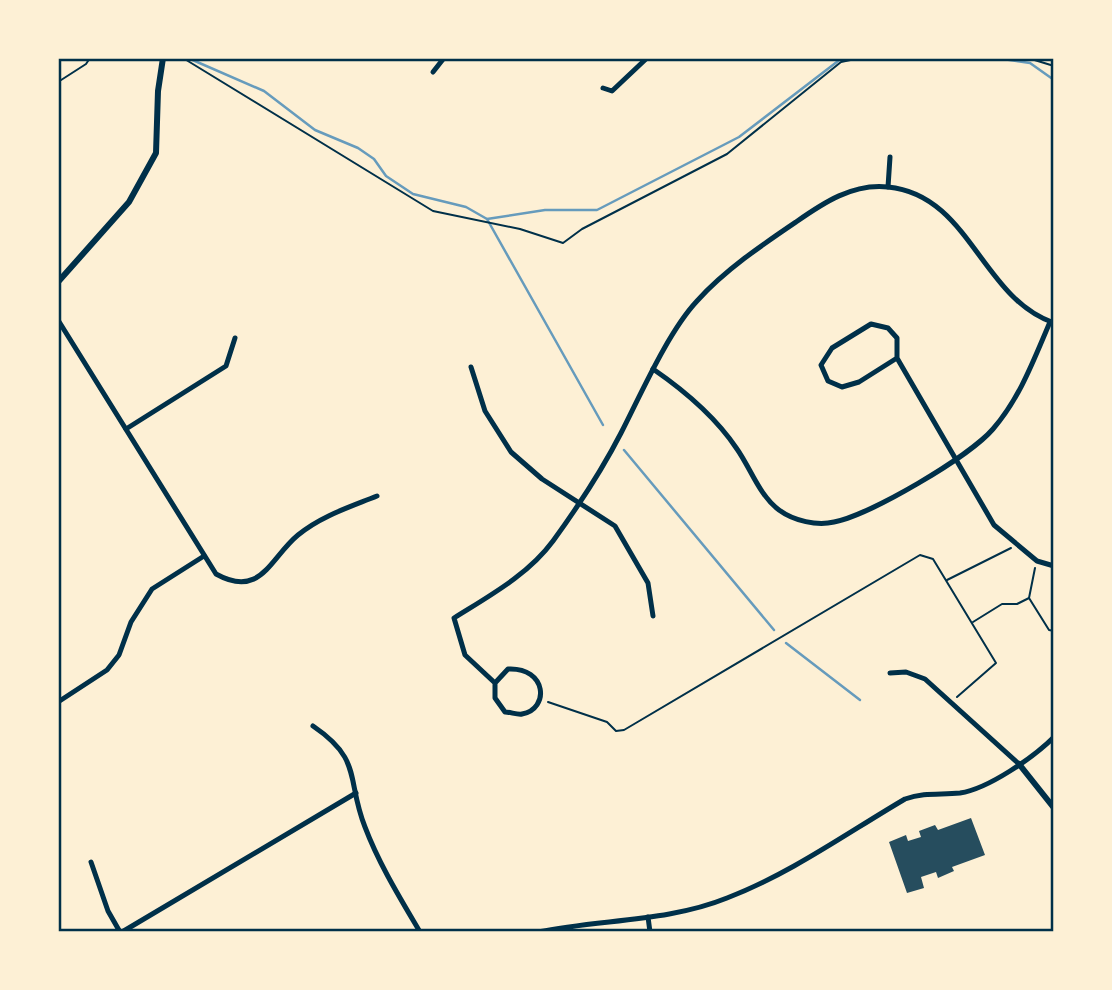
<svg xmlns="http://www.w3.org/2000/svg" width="1112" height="990" viewBox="0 0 1112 990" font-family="Signika,sans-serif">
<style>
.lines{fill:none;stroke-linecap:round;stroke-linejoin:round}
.stream{stroke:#669bbc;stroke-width:2.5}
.building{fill:#264d5e}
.path{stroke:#003049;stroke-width:2}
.minor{stroke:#003049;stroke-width:5}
.tertiary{stroke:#003049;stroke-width:6}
.neatline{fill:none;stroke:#003049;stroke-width:2.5}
</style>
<rect width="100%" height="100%" fill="#fdf0d5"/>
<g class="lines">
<g class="stream">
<path d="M188,58L264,91L315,130L358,148L374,159L386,176L413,194L466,207L487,219L603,425"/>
<path d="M996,58L1030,63L1054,80"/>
<path d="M487,219L545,210H597L739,137L842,58"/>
<path d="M624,450L774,630"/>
<path d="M786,643L860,700"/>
</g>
</g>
<path class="building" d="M971,818L985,855L952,867L954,871L938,878L936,872L921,877L924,888L907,893L889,842L906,835L908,841L921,837L919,831L935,825L938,830Z"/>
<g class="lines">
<g class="path">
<path d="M183,58L433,211L520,229L563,243L582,229L727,154L841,62L860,58"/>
<path d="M1028,58L1054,66"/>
<path d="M58,82L86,64L90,58"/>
<path d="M947,580L1011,548"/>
<path d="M1029,598L1049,630L1054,631"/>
<path d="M973,622L1002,604H1017L1029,598L1035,568"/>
<path d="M548,702L607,722L616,731L624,730L920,555L933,559L996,663L957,697"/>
</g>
<g class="minor">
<path d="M433,72L444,58"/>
<path d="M603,88L612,91L647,58"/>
<path d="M888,187L890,157"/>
<path d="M58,320L216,574C261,599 270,558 298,535C321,516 350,507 377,496"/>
<path d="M897,358L859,382L842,387L828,381L821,365L832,348L871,324L888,328L897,338V358L994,525L1037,561L1054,566"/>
<path d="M471,367L485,411L511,452L542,479L615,526L648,583L653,616"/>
<path d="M653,369C685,391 715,416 737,449C751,469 759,495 779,510C794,521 817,526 834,522C870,515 969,457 993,429C1020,398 1034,359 1050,322"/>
<path d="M126,429L226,366L235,338"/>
<path d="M890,673L906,672L925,679L1019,764"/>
<path d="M495,683V698L505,712C510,712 518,715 522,714C550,709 547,667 508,669L495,683L465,655L454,618C489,596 528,575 553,541C577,508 602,470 621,433C641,394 668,332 697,301C725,270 762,245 796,222C823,203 853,183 888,187C970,195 981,298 1054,323"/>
<path d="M58,702L107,670L119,655L131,622L152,589L204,556"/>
<path d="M313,726C363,760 346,779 365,827C379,864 400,898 420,932"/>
<path d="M91,862L108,911L120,932"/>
<path d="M648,917L650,932"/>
<path d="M122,932L356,793"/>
<path d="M538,932C600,919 668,922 727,898C790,874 847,833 905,799C925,792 940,795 960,793C988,789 1034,757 1054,737"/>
</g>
<g class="tertiary">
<path d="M58,282L129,202L156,153L158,91L163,58"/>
<path d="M1019,764L1054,808"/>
</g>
</g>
<rect width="1112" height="990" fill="none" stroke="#fdf0d5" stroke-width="119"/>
<rect x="60" y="60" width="992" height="870" class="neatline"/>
</svg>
